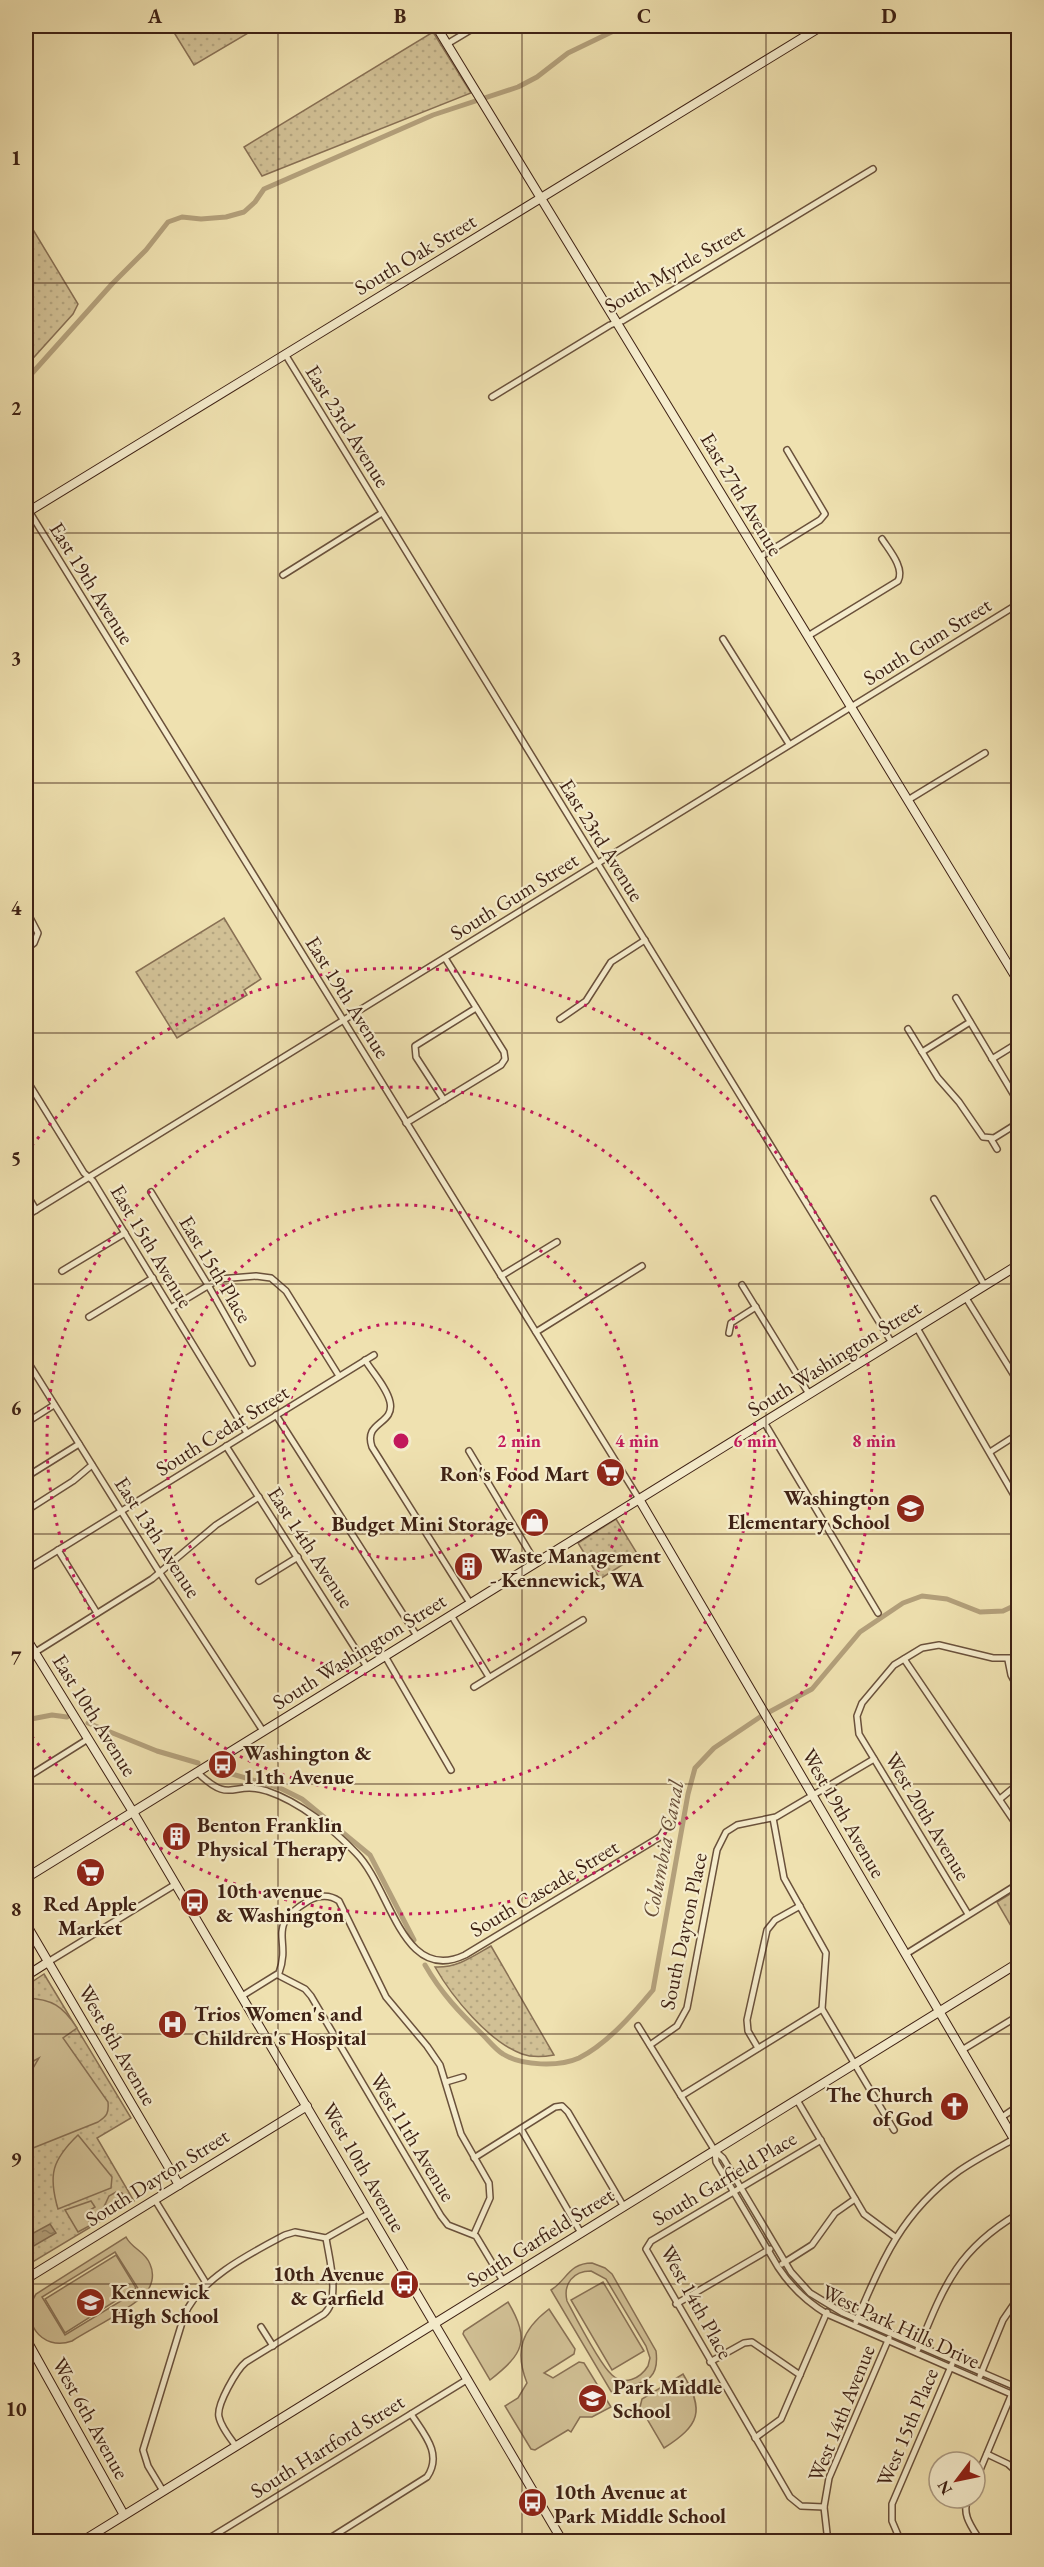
<svg xmlns="http://www.w3.org/2000/svg" width="1044" height="2567" viewBox="0 0 1044 2567" font-family="'EB Garamond',serif">
<style>
.grass{fill:url(#grass-dots);stroke:#887054;stroke-width:1.5}
.garden{fill:#d1c095;stroke:#887054;stroke-width:1.5;fill-rule:evenodd}
.water{fill:url(#water-ripples);stroke:#846d52;stroke-width:1.5}
.lines{fill:none;stroke-linecap:round;stroke-linejoin:round}
.canal{stroke:#b3a07b;stroke-width:5}
.street-casing{stroke:#6a513b;stroke-width:8}
.secondary-casing{stroke:#3e2114;stroke-width:10}
.street{stroke:#f5eccc;stroke-width:5}
.secondary{stroke:#f5eccc;stroke-width:8}
.grid{fill:none;stroke:#3e2114;stroke-width:1.5;stroke-opacity:0.55}
.ring{fill:none;stroke:#c2185b;stroke-width:3;stroke-dasharray:3 6}
.labels{text-anchor:middle;dominant-baseline:central;stroke-width:4.5;stroke-linejoin:round;paint-order:stroke}
.street-label{font-size:21px;fill:#3e2114;stroke:#f5eccc}
.poi-label{font-size:21px;font-weight:bold;fill:#3e2114;stroke:#f5eccc;text-anchor:start}
.water-label{font-size:22px;font-style:italic;fill:#674d38;stroke:#f5eccc}
.centre{fill:#c2185b;stroke:#f5eccc;stroke-width:3}
.ring-label{font-size:18px;text-anchor:middle;font-weight:bold;fill:#c2185b;stroke:#f5eccc;stroke-width:4.5;stroke-linejoin:round;paint-order:stroke}
.neatline{fill:none;stroke:#3e2114;stroke-width:2}
.grid-label{font-size:20px;text-anchor:middle;font-weight:bold;fill:#3e2114}
</style>
<defs>
<pattern id="grass-dots" width="8" height="8" patternUnits="userSpaceOnUse" patternTransform="scale(1.5)"><rect width="8" height="8" fill="#d1c095"/><path d="M2 2h.1M6 6h.1" fill="none" stroke="#b4a580" stroke-width="1.8" stroke-linecap="round"/></pattern>
<pattern id="water-ripples" width="26" height="14" patternUnits="userSpaceOnUse" patternTransform="scale(1.5)"><rect width="26" height="14" fill="#b3a07b"/><path d="M2 4q2-2 4 0t4 0M15 11q2-2 4 0t4 0" fill="none" stroke="#938264"/></pattern>
</defs>
<rect width="100%" height="100%" fill="#efe1b0"/>
<filter id="stains"><feTurbulence type="fractalNoise" baseFrequency=".00333" numOctaves="4"/><feColorMatrix values="0 0 0 0 .2 0 0 0 0 .09 0 0 0 0 .02 0 0 0 .5 -.17"/></filter>
<radialGradient id="worn" r=".72"><stop offset=".6" stop-color="#630" stop-opacity="0"/><stop offset="1" stop-color="#630" stop-opacity=".3"/></radialGradient>
<g class="grass">
<path d="M170,26H260L194,65Z"/>
<path d="M433,32L471,93L262,176L244,147Z"/>
<path d="M26,218L78,304L73,314L26,366Z"/>
<path d="M224,918L261,979L244,990L247,995L177,1038L136,972Z"/>
<path d="M616,1519L638,1555L600,1579L578,1543Z"/>
<path d="M1018,1889V1938L997,1902Z"/>
<path d="M491,1946L554,2055C543,2057 533,2058 522,2054C489,2042 452,1997 435,1967C457,1968 472,1957 491,1946Z"/>
<path d="M44,1974L131,2118L97,2138L134,2201L26,2266V1986Z"/>
</g>
<g class="garden">
<path d="M26,1998C52,1999 63,2006 77,2028L63,2038L108,2102C109,2113 107,2116 98,2122L33,2148L26,2136V2080L39,2058L26,2065Z"/>
<path d="M78,2135L112,2177L111,2188L58,2209C48,2175 52,2160 78,2135Z"/>
<path d="M116,2192L122,2193L128,2203L109,2215L104,2207L109,2196Z"/>
<path d="M91,2201L95,2207L87,2212L86,2216L91,2225L78,2232L65,2210Z"/>
<path d="M126,2237C132,2249 145,2251 150,2264C155,2275 152,2287 144,2295C131,2309 89,2330 72,2341C41,2352 19,2320 36,2294ZM115,2252L139,2290L65,2335L42,2297Z"/>
<path d="M116,2255L136,2288L65,2333L45,2299Z"/>
<path d="M592,2263L605,2268L612,2274L656,2351C661,2389 632,2381 612,2393L551,2290C567,2280 569,2263 592,2263ZM591,2271L606,2279L646,2346L650,2358L648,2366C640,2379 624,2386 612,2375C600,2365 576,2318 567,2301C563,2284 573,2271 591,2271Z"/>
<path d="M603,2282L644,2351L612,2370L571,2300Z"/>
<path d="M508,2302C531,2341 523,2354 490,2380L463,2334L464,2331Z"/>
<path d="M549,2309L575,2349L574,2354L544,2373L553,2378L579,2362L584,2363L611,2407L592,2417H580L571,2432L568,2430L535,2450L531,2449L505,2406L518,2398L527,2383C514,2350 522,2330 549,2309Z"/>
<path d="M683,2374C705,2411 700,2425 664,2448L640,2407L642,2399Z"/>
</g>
<path class="water" d="M50,2224L56,2233L32,2247L26,2237Z"/>
<g class="lines">
<g class="canal">
<path d="M26,380L112,284L146,250L168,222L182,217L201,219L226,217L244,212L255,202L264,189L433,115L518,87L537,77L568,53L624,26"/>
<path d="M1018,1335V1344"/>
<path d="M26,1720L52,1715L67,1717"/>
<path d="M88,1723L157,1751L198,1763"/>
<path d="M215,1769L280,1788L302,1799L370,1855L414,1940"/>
<path d="M425,1965C441,1993 460,2013 483,2035C489,2041 496,2050 503,2054C522,2066 559,2067 579,2058C607,2044 633,2014 653,1990L688,1794L695,1768L714,1748L760,1717L812,1689L860,1632L903,1603L922,1596L947,1599L980,1612L1003,1611L1018,1604"/>
</g>
<defs>
<g id="street">
<path d="M447,44L477,26"/>
<path d="M285,354L892,1343"/>
<path d="M492,397L610,325L622,321L873,169"/>
<path d="M29,511L639,1499"/>
<path d="M760,557L820,520L825,514L787,450"/>
<path d="M283,575L382,513"/>
<path d="M808,636L898,581C905,568 889,550 882,539"/>
<path d="M723,639L789,744"/>
<path d="M908,800L985,753"/>
<path d="M26,910L38,933L34,943L26,949"/>
<path d="M1009,964L1018,958"/>
<path d="M956,998L1018,1102"/>
<path d="M560,1019L586,1001L611,962L645,940"/>
<path d="M908,1029L938,1078L959,1102L983,1137L994,1138L1018,1123"/>
<path d="M922,1052L970,1022"/>
<path d="M992,1059L1018,1043"/>
<path d="M26,1079L84,1173L93,1181L247,1433"/>
<path d="M444,1100L416,1057L415,1046L476,1008"/>
<path d="M406,1123L501,1065L505,1059L504,1052L445,958"/>
<path d="M991,1139L997,1149"/>
<path d="M151,1192L208,1285L252,1363"/>
<path d="M26,1193L36,1210"/>
<path d="M934,1199L985,1286"/>
<path d="M26,1216L1018,604"/>
<path d="M62,1271L125,1233"/>
<path d="M501,1276L557,1242"/>
<path d="M742,1285L809,1394"/>
<path d="M966,1298L1018,1382"/>
<path d="M171,1308L219,1279L256,1276L271,1278L286,1291L339,1376"/>
<path d="M89,1317L153,1278"/>
<path d="M917,1328L1018,1502"/>
<path d="M536,1332L642,1266"/>
<path d="M729,1333L731,1323L756,1307"/>
<path d="M26,1359L156,1567L263,1731"/>
<path d="M365,1360C373,1373 387,1388 390,1402C395,1425 363,1421 372,1447L470,1603"/>
<path d="M276,1415L417,1636"/>
<path d="M764,1422L878,1613"/>
<path d="M26,1423L54,1405"/>
<path d="M226,1446L367,1667"/>
<path d="M469,1451L536,1563"/>
<path d="M990,1452L1018,1434"/>
<path d="M26,1477L79,1444"/>
<path d="M26,1511L73,1481L92,1465"/>
<path d="M58,1550L97,1613"/>
<path d="M26,1570L374,1355"/>
<path d="M259,1581L298,1557"/>
<path d="M451,1615L489,1677"/>
<path d="M385,1656L451,1770"/>
<path d="M26,1658L152,1579L216,1525L259,1497"/>
<path d="M904,1659L1018,1827"/>
<path d="M1008,1660L1011,1675L1018,1688"/>
<path d="M474,1687L583,1620"/>
<path d="M197,1772C232,1806 231,1780 267,1791C300,1802 333,1829 356,1853C391,1888 402,1985 465,1955L660,1837L668,1824"/>
<path d="M26,1778L88,1739"/>
<path d="M1000,1799L1018,1784"/>
<path d="M773,1818L784,1878L826,1953L822,2009L894,2130"/>
<path d="M968,1914L859,1734L857,1716L862,1703L894,1665L922,1648L939,1645L993,1658H1018"/>
<path d="M906,1954L1018,1884"/>
<path d="M48,1962L176,1884"/>
<path d="M278,1975L305,1989L311,1996L441,2216L448,2225L476,2236L503,2281"/>
<path d="M242,1996L279,1973C292,1937 264,1928 308,1901C319,1895 329,1894 339,1901L386,1997L427,2046L440,2065L461,2134L489,2183L490,2198L474,2234"/>
<path d="M638,2026L715,2151L723,2158L791,2272L810,2293L843,2313L1018,2388"/>
<path d="M650,2045L677,2026L687,2008L717,1850L726,1832L737,1825L776,1817L874,1759"/>
<path d="M758,2048L748,2031L747,2020L767,1930L775,1920L800,1906"/>
<path d="M962,2050L1018,2016"/>
<path d="M446,2082L463,2077"/>
<path d="M681,2096L822,2009"/>
<path d="M797,2100L864,2214L895,2237"/>
<path d="M1002,2117L1018,2106"/>
<path d="M521,2129L581,2233"/>
<path d="M821,2140L651,2241L646,2249L790,2497L801,2506L824,2507"/>
<path d="M715,2151L716,2162L778,2267C791,2287 807,2302 827,2314L1018,2397"/>
<path d="M474,2158L555,2107L562,2106L568,2112L624,2207"/>
<path d="M155,2200L206,2283"/>
<path d="M782,2264L812,2245L835,2213L855,2199"/>
<path d="M676,2304L770,2249"/>
<path d="M856,2322C881,2261 903,2211 959,2171C976,2159 996,2149 1014,2139"/>
<path d="M261,2327L273,2346"/>
<path d="M918,2349C944,2286 957,2250 1018,2214"/>
<path d="M710,2362L744,2343L752,2342L800,2375"/>
<path d="M980,2376L1003,2320L1018,2298"/>
<path d="M755,2438L781,2419L827,2312"/>
<path d="M236,2446C230,2438 221,2427 219,2417C216,2405 237,2369 246,2362L324,2314C341,2300 329,2258 326,2238"/>
<path d="M987,2454L1008,2464L1018,2473"/>
<path d="M975,2482L1013,2391"/>
<path d="M163,2491L148,2466L143,2450L184,2316C199,2279 251,2253 285,2235L295,2232L326,2238L370,2213"/>
<path d="M968,2498C961,2515 972,2527 981,2542"/>
<path d="M203,2542L468,2379"/>
<path d="M324,2542L427,2477C443,2454 424,2434 411,2414"/>
<path d="M828,2542L824,2507L829,2478L889,2338"/>
<path d="M901,2542L892,2521V2504L952,2364"/>
</g>
<g id="secondary">
<path d="M436,26L1018,981"/>
<path d="M26,513L822,26"/>
<path d="M639,1499L1018,2146"/>
<path d="M26,1638L133,1812L563,2542"/>
<path d="M26,1878L1018,1265"/>
<path d="M26,1924L179,2185"/>
<path d="M26,1976L48,1962"/>
<path d="M26,2279L307,2106"/>
<path d="M26,2339L124,2515"/>
<path d="M81,2542L1018,1963"/>
</g>
</defs>
<use href="#street" class="street-casing"/>
<use href="#secondary" class="secondary-casing"/>
<use href="#street" class="street"/>
<use href="#secondary" class="secondary"/>
</g>
<path class="grid" d="M278,26V2542M522,26V2542M766,26V2542M26,283H1018M26,533H1018M26,783H1018M26,1033H1018M26,1284H1018M26,1534H1018M26,1784H1018M26,2034H1018M26,2284H1018"/>
<g class="ring">
<circle cx="401" cy="1441" r="118"/>
<circle cx="401" cy="1441" r="236"/>
<circle cx="401" cy="1441" r="354"/>
<path d="M26 1153A473 473 0 1 1 26 1729"/>
</g>
<defs>
<symbol id="supermarket-disc" viewBox="-11 -11 22 22"><circle r="9.5" fill="#8f2418" stroke="#f5eccc"/><path d="M-6-5.5h2.5l.6 2H6L4.5 2H-2.5L-4.4-4H-6ZM-1.5 3.2a1.3 1.3 0 1 0 .1 0ZM3 3.2a1.3 1.3 0 1 0 .1 0Z" fill="#fff"/></symbol>
<symbol id="school-disc" viewBox="-11 -11 22 22"><circle r="9.5" fill="#8f2418" stroke="#f5eccc"/><path d="M0-5L7-2L0 1L-7-2ZM-4 1L0 2.5L4 1V4Q0 6-4 4Z" fill="#fff"/></symbol>
<symbol id="shop-disc" viewBox="-11 -11 22 22"><circle r="9.5" fill="#8f2418" stroke="#f5eccc"/><path d="M-5-2.5h2.3a2.7 3.5 0 0 1 5.4 0H5L5.5 6h-11ZM-1.5-2.5h3a1.5 2.3 0 0 0-3 0Z" fill="#fff"/></symbol>
<symbol id="building-disc" viewBox="-11 -11 22 22"><circle r="9.5" fill="#8f2418" stroke="#f5eccc"/><path d="M-4-6H4V6H1V3H-1V6H-4ZM-2.5-4.3h1.7v1.8h-1.7ZM.8-4.3h1.7v1.8H.8ZM-2.5-1h1.7V.8h-1.7ZM.8-1h1.7V.8H.8Z" fill="#fff"/></symbol>
<symbol id="bus-disc" viewBox="-11 -11 22 22"><circle r="9.5" fill="#8f2418" stroke="#f5eccc"/><path d="M-5-6H5V4H4V6H2V4H-2V6H-4V4H-5ZM-3.5-4V0h7V-4ZM-3.5 1.2v1.5H-2V1.2ZM2 1.2v1.5H3.5V1.2Z" fill="#fff"/></symbol>
<symbol id="hospital-disc" viewBox="-11 -11 22 22"><circle r="9.5" fill="#8f2418" stroke="#f5eccc"/><path d="M-5-5h3v3.5h4V-5h3V5h-3V1.5h-4V5h-3Z" fill="#fff"/></symbol>
<symbol id="church-disc" viewBox="-11 -11 22 22"><circle r="9.5" fill="#8f2418" stroke="#f5eccc"/><path d="M-1.2-6h2.4v3.5h3.3v2.4h-3.3V6h-2.4V-.1h-3.3v-2.4h3.3Z" fill="#fff"/></symbol>
</defs>
<g fill-rule="evenodd">
<use href="#supermarket-disc" x="594" y="1456" width="33" height="33"/>
<use href="#school-disc" x="894" y="1492" width="33" height="33"/>
<use href="#shop-disc" x="518" y="1506" width="33" height="33"/>
<use href="#building-disc" x="452" y="1550" width="33" height="33"/>
<use href="#bus-disc" x="206" y="1748" width="33" height="33"/>
<use href="#building-disc" x="160" y="1820" width="33" height="33"/>
<use href="#supermarket-disc" x="74" y="1856" width="33" height="33"/>
<use href="#bus-disc" x="178" y="1886" width="33" height="33"/>
<use href="#hospital-disc" x="156" y="2008" width="33" height="33"/>
<use href="#church-disc" x="938" y="2090" width="33" height="33"/>
<use href="#bus-disc" x="388" y="2268" width="33" height="33"/>
<use href="#school-disc" x="74" y="2286" width="33" height="33"/>
<use href="#school-disc" x="576" y="2382" width="33" height="33"/>
<use href="#bus-disc" x="516" y="2486" width="33" height="33"/>
</g>
<g class="labels">
<g class="street-label">
<text transform="translate(415 254) rotate(-31)">South Oak Street</text>
<text transform="translate(674 268) rotate(-30)">South Myrtle Street</text>
<text transform="translate(348 426) rotate(58)">East 23rd Avenue</text>
<text transform="translate(742 494) rotate(59)">East 27th Avenue</text>
<text transform="translate(92 583) rotate(58)">East 19th Avenue</text>
<text transform="translate(927 641) rotate(-32)">South Gum Street</text>
<text transform="translate(602 840) rotate(58)">East 23rd Avenue</text>
<text transform="translate(514 896) rotate(-32)">South Gum Street</text>
<text transform="translate(348 997) rotate(58)">East 19th Avenue</text>
<text transform="translate(152 1246) rotate(59)">East 15th Avenue</text>
<text transform="translate(216 1269) rotate(59)">East 15th Place</text>
<text transform="translate(834 1358) rotate(-32)">South Washington Street</text>
<text transform="translate(222 1430) rotate(-32)">South Cedar Street</text>
<text transform="translate(158 1537) rotate(57)">East 13th Avenue</text>
<text transform="translate(311 1547) rotate(57)">East 14th Avenue</text>
<text transform="translate(359 1651) rotate(-32)">South Washington Street</text>
<text transform="translate(95 1715) rotate(58)">East 10th Avenue</text>
<text transform="translate(844 1813) rotate(60)">West 19th Avenue</text>
<text transform="translate(928 1816) rotate(59)">West 20th Avenue</text>
<text transform="translate(544 1888) rotate(-31)">South Cascade Street</text>
<text transform="translate(683 1931) rotate(-78)">South Dayton Place</text>
<text transform="translate(118 2045) rotate(60)">West 8th Avenue</text>
<text transform="translate(413 2137) rotate(59)">West 11th Avenue</text>
<text transform="translate(364 2167) rotate(60)">West 10th Avenue</text>
<text transform="translate(157 2177) rotate(-32)">South Dayton Street</text>
<text transform="translate(724 2178) rotate(-31)">South Garfield Place</text>
<text transform="translate(540 2237) rotate(-32)">South Garfield Street</text>
<text transform="translate(697 2302) rotate(61)">West 14th Place</text>
<text transform="translate(901 2326) rotate(25)">West Park Hills Drive</text>
<text transform="translate(841 2413) rotate(-68)">West 14th Avenue</text>
<text transform="translate(91 2418) rotate(61)">West 6th Avenue</text>
<text transform="translate(907 2427) rotate(-67)">West 15th Place</text>
<text transform="translate(327 2446) rotate(-32)">South Hartford Street</text>
</g>
<g class="poi-label">
<text x="589" y="1473" text-anchor="end">Ron's Food Mart</text>
<text x="890" y="1497" text-anchor="end">Washington<tspan x="890" dy="24">Elementary School</tspan></text>
<text x="514" y="1523" text-anchor="end">Budget Mini Storage</text>
<text x="490" y="1555">Waste Management<tspan x="490" dy="24">- Kennewick, WA</tspan></text>
<text x="243" y="1752">Washington &amp;<tspan x="243" dy="24">11th Avenue</tspan></text>
<text x="197" y="1824">Benton Franklin<tspan x="197" dy="24">Physical Therapy</tspan></text>
<text x="216" y="1890">10th avenue<tspan x="216" dy="24">&amp; Washington</tspan></text>
<text x="90" y="1903" text-anchor="middle">Red Apple<tspan x="90" dy="24">Market</tspan></text>
<text x="194" y="2013">Trios Women's and<tspan x="194" dy="24">Children's Hospital</tspan></text>
<text x="933" y="2094" text-anchor="end">The Church<tspan x="933" dy="24">of God</tspan></text>
<text x="384" y="2273" text-anchor="end">10th Avenue<tspan x="384" dy="24">&amp; Garfield</tspan></text>
<text x="111" y="2291">Kennewick<tspan x="111" dy="24">High School</tspan></text>
<text x="613" y="2386">Park Middle<tspan x="613" dy="24">School</tspan></text>
<text x="554" y="2491">10th Avenue at<tspan x="554" dy="24">Park Middle School</tspan></text>
</g>
<g class="water-label">
<text transform="translate(663 1849) rotate(-79)">Columbia Canal</text>
</g>
</g>
<circle cx="401" cy="1441" r="9" class="centre"/>
<g class="ring-label">
<text x="519" y="1447">2 min</text>
<text x="637" y="1447">4 min</text>
<text x="755" y="1447">6 min</text>
<text x="874" y="1447">8 min</text>
</g>
<rect width="1044" height="2567" fill="none" stroke="#efe1b0" stroke-width="66"/>
<g transform="translate(957 2480) rotate(238)"><circle r="28" fill="#f5eccc" stroke="#ac9b82" stroke-width="1.5"/>
<path d="M0-4.5L10 22L0 15L-10 22Z" fill="#8f2418"/>
<text y="-9" font-size="16" font-weight="bold" text-anchor="middle" fill="#3e2114">N</text>
</g>
<rect x="33" y="33" width="978" height="2501" class="neatline"/>
<g class="grid-label">
<text x="155" y="23">A</text>
<text x="400" y="23">B</text>
<text x="644" y="23">C</text>
<text x="889" y="23">D</text>
<text x="16" y="165">1</text>
<text x="16" y="415">2</text>
<text x="16" y="665">3</text>
<text x="16" y="915">4</text>
<text x="16" y="1165">5</text>
<text x="16" y="1415">6</text>
<text x="16" y="1665">7</text>
<text x="16" y="1916">8</text>
<text x="16" y="2166">9</text>
<text x="16" y="2416">10</text>
</g>
<rect width="100%" height="100%" filter="url(#stains)"/>
<rect width="100%" height="100%" fill="url(#worn)"/>
</svg>
